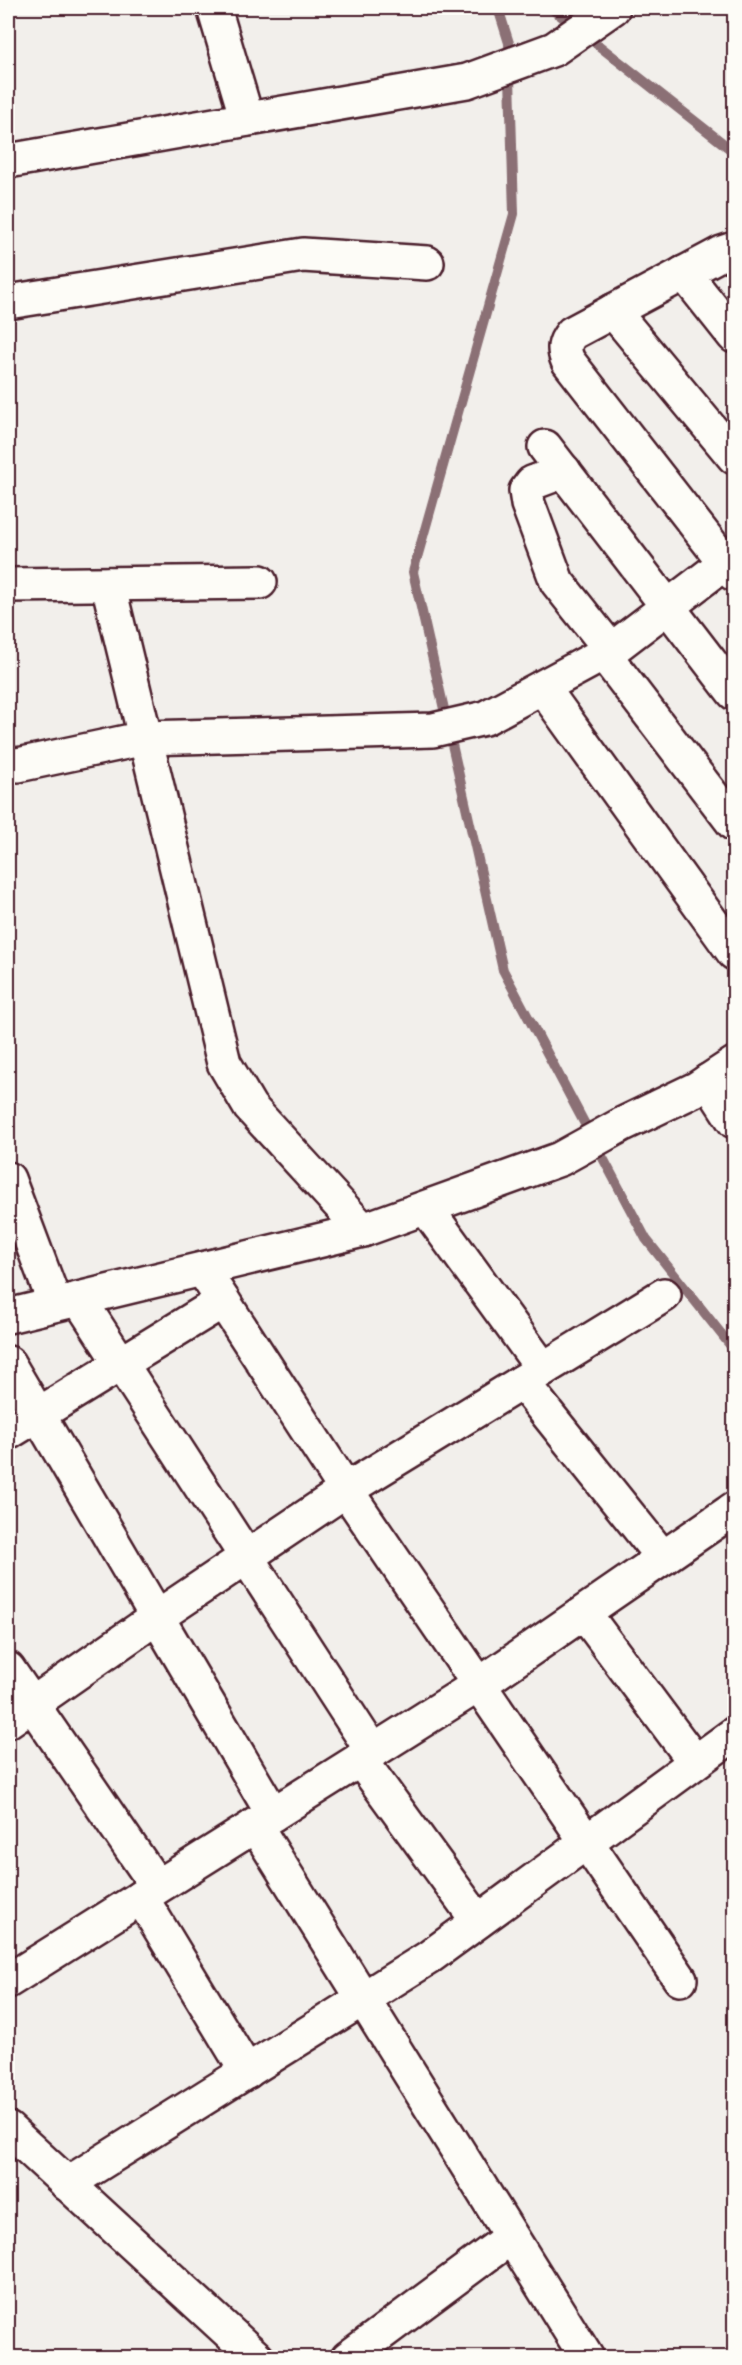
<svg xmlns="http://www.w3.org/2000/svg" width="742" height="2365" viewBox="0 0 742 2365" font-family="Mali,sans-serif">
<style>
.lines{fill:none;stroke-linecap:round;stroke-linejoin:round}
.stream{stroke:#8b6f75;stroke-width:10}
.street-casing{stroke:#4a1f2b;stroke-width:38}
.secondary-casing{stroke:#4a1f2b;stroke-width:38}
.street{stroke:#fdfcf7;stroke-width:33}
.secondary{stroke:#fdfcf7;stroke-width:33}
</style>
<rect width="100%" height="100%" fill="#f2efeb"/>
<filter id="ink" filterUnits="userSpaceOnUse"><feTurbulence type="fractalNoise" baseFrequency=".0167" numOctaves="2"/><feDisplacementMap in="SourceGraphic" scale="12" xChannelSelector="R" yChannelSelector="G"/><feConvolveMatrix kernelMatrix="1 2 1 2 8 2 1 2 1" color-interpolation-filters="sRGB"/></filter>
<g filter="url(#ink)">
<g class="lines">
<g class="stream">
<path d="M498,8L509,43L514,214L413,572L503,970L646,1239L734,1350"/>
<path d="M551,8L734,152"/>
</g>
<defs>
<g id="street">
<path d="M214,8L247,119"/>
<path d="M734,249L722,253L572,333C564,343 563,349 568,361L734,574"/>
<path d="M684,273L734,336"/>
<path d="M8,302L303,255L427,263"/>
<path d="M613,311L734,457"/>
<path d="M545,447L734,693"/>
<path d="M564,471L532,483L526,491L528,504L557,582L611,650"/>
<path d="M108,584L224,1063L250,1107L363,1230"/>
<path d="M8,585L260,582"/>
<path d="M604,654L734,824"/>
<path d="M543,688L734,953"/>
<path d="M8,764L18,765L145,738L433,730L485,718L611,650L734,556"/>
<path d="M708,1081L734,1121"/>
<path d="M8,1179L55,1304"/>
<path d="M426,1208L543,1369"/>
<path d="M203,1270L346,1490L680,1979"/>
<path d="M79,1299L373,1752"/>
<path d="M8,1316L363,1230L560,1159L623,1124L696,1089L734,1064"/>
<path d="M8,1363L157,1617L8,1721"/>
<path d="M522,1382L663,1558"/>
<path d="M8,1433L223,1301"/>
<path d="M584,1613L695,1762"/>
<path d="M8,1669L157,1886"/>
<path d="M360,1759L478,1921"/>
<path d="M273,1814L157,1617L346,1490L664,1295"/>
<path d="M255,1825L587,2358"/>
<path d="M141,1897L247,2072"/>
<path d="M8,1981L480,1684L734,1509"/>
<path d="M67,2184L428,1958L734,1734"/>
<path d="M348,2358L511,2237"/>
</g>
<g id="secondary">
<path d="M8,161L467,81L554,49L613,8"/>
<path d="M8,2129L257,2358"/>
</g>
</defs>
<use href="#street" class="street-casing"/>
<use href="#secondary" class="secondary-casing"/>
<use href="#street" class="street"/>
<use href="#secondary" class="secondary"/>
</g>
</g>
<rect width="742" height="2365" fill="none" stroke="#fdfcf7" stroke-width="30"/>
<rect x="15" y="15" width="712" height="2335" fill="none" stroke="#4a1f2b" stroke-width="2" filter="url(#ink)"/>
</svg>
